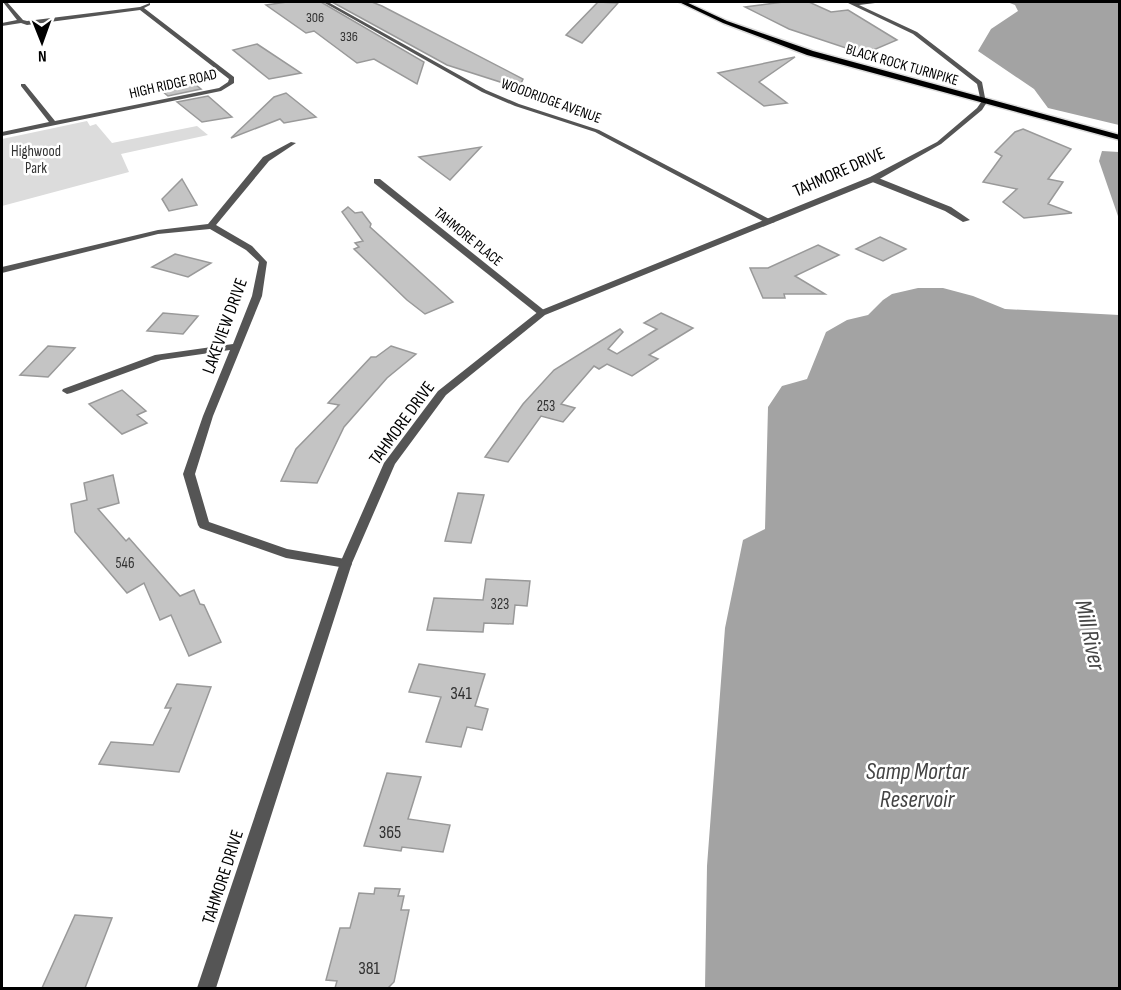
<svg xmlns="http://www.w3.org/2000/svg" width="1121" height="990" viewBox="0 0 1121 990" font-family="'Sofia Sans Condensed',sans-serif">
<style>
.green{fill:#dcdcdc}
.water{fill:#a3a3a3}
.building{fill:#c4c4c4;stroke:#999;stroke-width:1.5}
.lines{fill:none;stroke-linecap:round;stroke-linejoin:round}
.primary-casing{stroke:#dbdbdb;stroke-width:3}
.minor{fill:#555;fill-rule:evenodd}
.tertiary{fill:#555;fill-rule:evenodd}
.primary{fill:#000;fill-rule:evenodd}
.labels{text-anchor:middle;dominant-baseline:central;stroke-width:5;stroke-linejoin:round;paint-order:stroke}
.far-number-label{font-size:14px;fill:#313131}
.far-street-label{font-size:15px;fill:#000;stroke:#fff}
.far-park-label{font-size:15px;fill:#333;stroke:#fff}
.number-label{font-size:15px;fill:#313131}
.street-label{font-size:18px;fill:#000;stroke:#fff}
.near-number-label{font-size:18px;fill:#313131}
.near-water-label{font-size:24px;font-style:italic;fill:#444;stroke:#fff}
</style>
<rect width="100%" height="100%" fill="#fff"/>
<path class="green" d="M87,121L90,126L96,124L112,143L197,126L208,135L121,154L129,172L2,206V139Z"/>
<g class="water">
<path d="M1007,2H1119V125L1048,108L1034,89L978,51L991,29L1018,11L1015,5Z"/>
<path d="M1102,151L1119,152V219L1099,161Z"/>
<path d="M918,288H943L973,296L1005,309L1119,315V988H705L707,866L725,628L743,540L765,529L768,407L782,386L807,379L826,332L847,320L868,315L883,300L892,294Z"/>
</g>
<g class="building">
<path d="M287,2H321L424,62L417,84L374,59L357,63L314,31L306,33L266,5Z"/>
<path d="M332,2H372L382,6L523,79L519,88L447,65Z"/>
<path d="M598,2L618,3L582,43L566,35Z"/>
<path d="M783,2H809L831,12L848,10L897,40L864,54L789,29L745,7Z"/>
<path d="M257,44L301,73L269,79L233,50Z"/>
<path d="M795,57L759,82L787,103L764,106L718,73Z"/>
<path d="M185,76L201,89L168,96L152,83Z"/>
<path d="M286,93L316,117L284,123L280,119L231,138L274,97Z"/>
<path d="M208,96L232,117L202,122L177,102Z"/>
<path d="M1023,129L1071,149L1048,179L1063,182L1048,204L1072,213L1024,218L1003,202L1017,189L983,182L1002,156L995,152L1015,132Z"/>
<path d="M481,147L450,180L419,157Z"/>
<path d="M182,179L197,205L169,211L162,199Z"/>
<path d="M348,207L355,213L362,212L371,224L370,227L453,302L425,314L407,300L354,249L359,247L355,243L363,241L342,212Z"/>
<path d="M880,237L906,249L883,261L856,249Z"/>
<path d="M818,245L839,255L795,276L825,294H784L785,298H763L750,268H768Z"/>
<path d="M175,254L211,263L188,277L152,267Z"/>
<path d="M163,313L198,316L183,334L147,331Z"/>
<path d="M661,313L693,328L649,355L658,359L632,376L607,364L599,369L594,366L561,404L575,408L563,422L541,416L508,462L485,457L523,404L554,370L620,329L623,332L608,349L617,354L657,329L644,323Z"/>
<path d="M48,346L75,348L48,377L20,375Z"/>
<path d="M391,346L416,354L387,378L344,427L317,483L281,481L296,449L339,405L328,403L371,357H376Z"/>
<path d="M122,390L146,411L137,415L147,423L122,434L89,404Z"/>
<path d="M113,475L119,503L98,509L126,541L129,538L180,596L194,590L200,604L204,605L221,642L189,656L171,615L160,620L144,583L127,593L75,532L71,504L87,500L84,483Z"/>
<path d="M458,493L484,495L471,543L445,541Z"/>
<path d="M486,579L530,581L527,606L515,605L513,624L484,623L483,632L427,630L434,598L483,600Z"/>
<path d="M419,664L485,674L475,706L488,709L482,730L467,727L461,747L426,742L441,697L409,692Z"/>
<path d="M177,684L211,687L179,772L99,764L111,742L153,745L171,708H165Z"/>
<path d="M387,773L421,777L408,819L450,825L443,852L402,847L401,851L364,846Z"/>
<path d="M375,888L400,889L398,896H404L401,910H409L394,982L388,988H335L337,981L326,980L340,928H350L359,893L374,894Z"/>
<path d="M75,915L112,918L85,988H42Z"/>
</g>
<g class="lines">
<defs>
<path id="primary" d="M679,2H686L727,21L813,51L1120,135V140L807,55L723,23Z"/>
</defs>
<use href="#primary" class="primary-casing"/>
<g class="minor">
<path d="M3,2H7L23,20L27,21L140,7L150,3V5L144,8L234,77V83L221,91L2,136V132L49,122L21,86V84H25L55,121L219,88L228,82L229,79L140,10L27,25L21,23L2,26V23L17,20Z"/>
<path d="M323,2H328L486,90L519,104L599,130L775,222L768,224L595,132L515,106L482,92Z"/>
<path d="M846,2H877L875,3L859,5L917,32L982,82L986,103L981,102L977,84L913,34Z"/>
<path d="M291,142L296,143L269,161L216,225L252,246L267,262L262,296L213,416L195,474L209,522L287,549L351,560L352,563L351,566L346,568L286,558L200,528L198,525L183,474L203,416L230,350L161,360L71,393L67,394L62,391L63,389L155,355L233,344L252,296L259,262L246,250L210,229L158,234L2,273V267L158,230L208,224L263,157Z"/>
<path d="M870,177H876L951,207L970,220L963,222L945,211L870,181Z"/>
<path d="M374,179H380L545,311V315H539L374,183Z"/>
</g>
<path class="tertiary" d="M982,101L987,102L982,110L941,144L876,181L545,315L446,395L395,464L352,563L216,988H197L340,563L384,463L438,391L539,311L870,177L937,142L977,108Z"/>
<use href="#primary" class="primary"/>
</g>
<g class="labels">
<g class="far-number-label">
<text x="315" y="17">306</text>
<text x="349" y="36">336</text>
</g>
<g class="far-street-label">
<text transform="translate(902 65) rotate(16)">BLACK ROCK TURNPIKE</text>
<text transform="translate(173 84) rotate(-13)">HIGH RIDGE ROAD</text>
<text transform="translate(551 101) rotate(20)">WOODRIDGE AVENUE</text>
<text transform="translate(468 237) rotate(39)">TAHMORE PLACE</text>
</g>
<g class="far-park-label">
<text x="36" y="151">Highwood<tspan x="36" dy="17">Park</tspan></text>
</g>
<g class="number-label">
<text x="546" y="406">253</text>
<text x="125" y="563">546</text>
<text x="500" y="604">323</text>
</g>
<g class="street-label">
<text transform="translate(839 172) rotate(-24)">TAHMORE DRIVE</text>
<text transform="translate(225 326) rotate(-70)">LAKEVIEW DRIVE</text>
<text transform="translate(402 423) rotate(-54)">TAHMORE DRIVE</text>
<text transform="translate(223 877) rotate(-72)">TAHMORE DRIVE</text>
</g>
<g class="near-number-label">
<text x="461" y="693">341</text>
<text x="390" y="832">365</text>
<text x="369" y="968">381</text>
</g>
<g class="near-water-label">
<text transform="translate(1090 635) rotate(78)">Mill River</text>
<text x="917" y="771">Samp Mortar<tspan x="917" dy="28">Reservoir</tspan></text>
</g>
</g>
<rect width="1121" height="990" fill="none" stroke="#000000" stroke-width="6"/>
<g transform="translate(42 42) rotate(179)" stroke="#ffffff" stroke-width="4.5" paint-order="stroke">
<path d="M0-4.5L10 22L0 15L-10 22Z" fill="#000000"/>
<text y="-9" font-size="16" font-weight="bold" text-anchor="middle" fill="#000000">N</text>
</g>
</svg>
